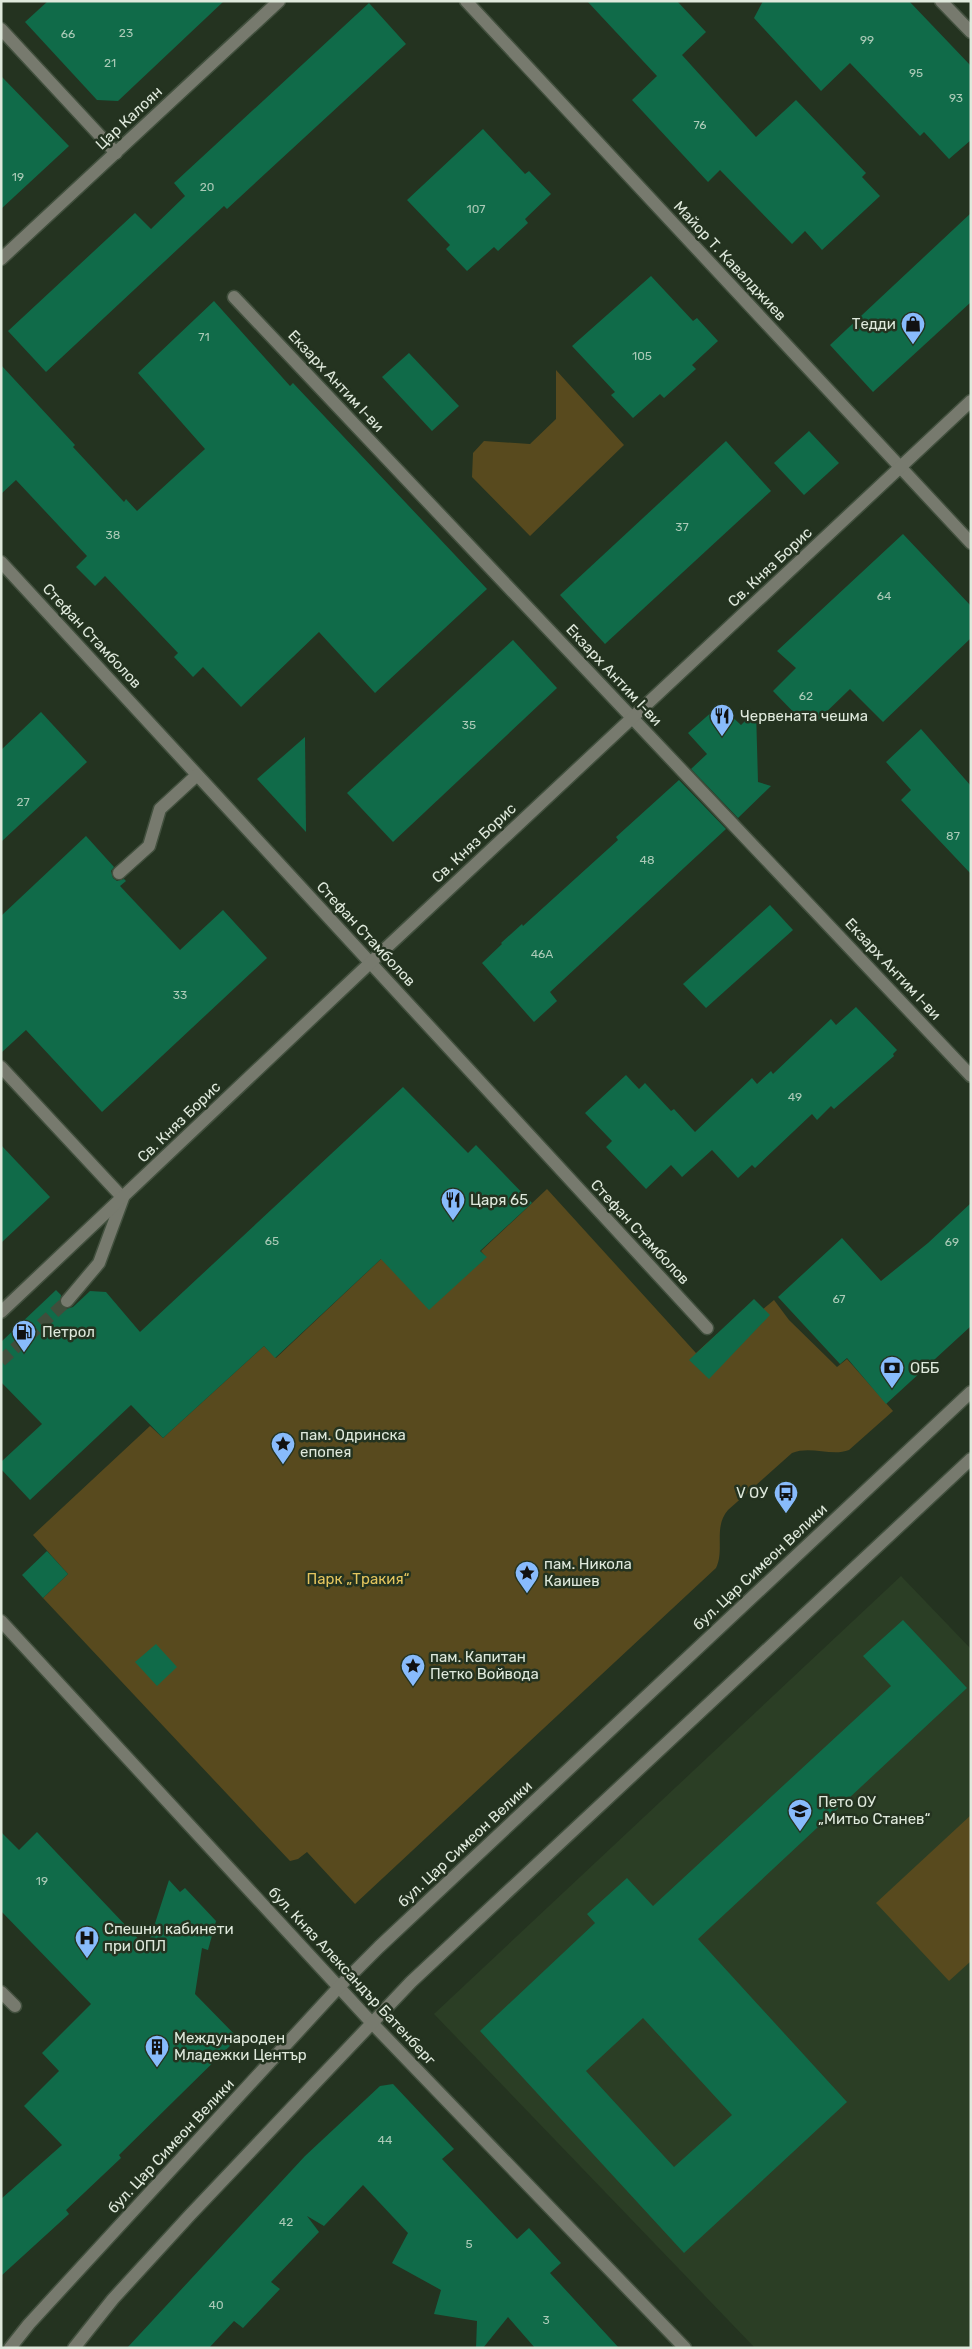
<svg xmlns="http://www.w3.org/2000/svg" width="972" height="2349" viewBox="0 0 972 2349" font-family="Rubik,sans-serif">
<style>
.built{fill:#2b3e25}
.green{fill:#584a1e}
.building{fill:#106b49;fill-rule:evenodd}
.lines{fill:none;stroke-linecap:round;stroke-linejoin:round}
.minor-tunnel{stroke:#404e3c;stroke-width:12;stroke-dasharray:12 6;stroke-linecap:butt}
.minor-casing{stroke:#42503e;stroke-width:15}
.minor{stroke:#777a6e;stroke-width:12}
.labels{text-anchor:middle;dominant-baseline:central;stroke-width:5;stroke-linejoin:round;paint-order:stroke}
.number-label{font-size:12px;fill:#abcab7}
.street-label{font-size:15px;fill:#dfe9dc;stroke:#243320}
.poi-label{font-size:15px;fill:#dfe9dc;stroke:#243320;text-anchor:start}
.park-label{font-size:15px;fill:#e4c55e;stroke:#243320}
</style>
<rect width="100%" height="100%" fill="#243320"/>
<path class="built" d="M901,1576L971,1649V2348H755L434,2014Z"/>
<g class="green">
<path d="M556,370L624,445L530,536L472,477L473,453L484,441L530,444L556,419Z"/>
<path d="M547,1189L696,1353L717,1334L724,1342L774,1300L789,1320L837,1367L847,1359L893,1411L849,1450C831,1457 811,1445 792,1453L728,1510C713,1527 725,1550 716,1568L355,1904L307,1852L298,1859L290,1861L43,1598L68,1574L33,1535L150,1426L163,1438L264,1346L276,1358L381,1259L486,1257L481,1251Z"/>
<path d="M971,1815V1961L949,1981L876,1903Z"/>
</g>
<g class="building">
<path d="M48,1H224L118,101L97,100L25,22Z"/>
<path d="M587,1H677L706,32L682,55L756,137L796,100L866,173L862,177L880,196L822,250L805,231L792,244L720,170L708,182L632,100L657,76Z"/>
<path d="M763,1H909L971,66V140L949,159L924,132L920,136L850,63L821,91L754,18Z"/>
<path d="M369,3L406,44L227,209L224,206L46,372L8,331L135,213L151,229L185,196L174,183Z"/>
<path d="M1,76L69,146L1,209Z"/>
<path d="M483,129L525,174L529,171L551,194L525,219L528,223L498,251L494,247L467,271L446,249L450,245L407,200Z"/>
<path d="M971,213V302L873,392L830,345Z"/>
<path d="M651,276L693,321L697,318L718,341L692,365L696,369L664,398L660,394L633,418L611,395L615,392L572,346Z"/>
<path d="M214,301L290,386L293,383L487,589L375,693L319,632L241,707L203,667L193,677L174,657L178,653L105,576L95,586L76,567L87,556L16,480L1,494V365L75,445L73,447L124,502L126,499L137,511L205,449L138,373Z"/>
<path d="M409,353L459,406L432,431L382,377Z"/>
<path d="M809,431L839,463L804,495L774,463Z"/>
<path d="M726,441L771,491L605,644L560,595Z"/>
<path d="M903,534L971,606V638L883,722L850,689L817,721L812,716L804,723L773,691L796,668L777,651Z"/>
<path d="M513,640L557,688L393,842L347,793Z"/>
<path d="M714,710L721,718L727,712L741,725L756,710L758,782L771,786L738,818L691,769L707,754L688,733Z"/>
<path d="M41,712L87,762L1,842V750Z"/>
<path d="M921,729L971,786V874L901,800L911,790L886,762Z"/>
<path d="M305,737L306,832L257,779Z"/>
<path d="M679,780L726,829L550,992L557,1001L534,1022L482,963L502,944L501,943L522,924L523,926L618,840L616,837Z"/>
<path d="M86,836L114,867L111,871L113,878L117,881L124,879L126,881L120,886L180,950L223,910L267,958L102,1112L26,1030L1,1053V916Z"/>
<path d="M770,905L793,930L706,1008L683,984Z"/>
<path d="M856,1007L897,1050L893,1054L894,1056L834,1109L831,1106L817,1120L812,1114L755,1168L752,1165L738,1178L712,1150L682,1177L671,1165L646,1189L606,1147L612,1141L585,1113L626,1075L639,1089L645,1083L671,1111L674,1109L695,1132L752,1078L757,1084L771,1071L773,1074L831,1019L836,1025Z"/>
<path d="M403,1087L468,1153L476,1145L532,1203L480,1251L487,1257L429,1310L381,1259L275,1358L264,1346L163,1438L131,1405L30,1500L1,1469V1462L42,1424L1,1382V1342L56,1290L61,1295L60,1304L66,1309L73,1307L90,1291L106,1292L140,1332Z"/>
<path d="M1,1145L50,1197L1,1243Z"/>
<path d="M971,1203V1326L886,1404L847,1358L840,1364L778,1297L842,1238L881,1281L928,1243Z"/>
<path d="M754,1299L770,1315L709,1379L689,1360Z"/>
<path d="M47,1551L68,1574L43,1598L22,1575Z"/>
<path d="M903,1620L967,1688L698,1939L847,2102L684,2253L480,2031L595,1923L587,1914L627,1878L653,1906L891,1686L863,1656ZM643,2018L732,2115L674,2167L586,2071Z"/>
<path d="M156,1644L177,1667L157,1686L135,1662Z"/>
<path d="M1,1832L19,1850L37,1832L147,1948L169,1880L180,1892L185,1888L216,1921L208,1950L202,1948L195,1994L238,2038L119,2155L121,2158L66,2210L69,2214L1,2276V2199L62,2145L24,2106L59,2071L42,2053L91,2004L1,1911Z"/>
<path d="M393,2084L454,2149L442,2159L517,2239L529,2228L561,2263L550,2273L619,2348H535L508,2317L483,2348H476L477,2321L434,2314L441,2290L392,2263L408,2233L363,2185L324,2226L307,2216L319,2232L271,2282L280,2289L243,2328L234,2321L209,2348H127L305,2156L380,2086Z"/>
</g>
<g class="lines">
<path class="minor-tunnel" d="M1,1361L67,1301"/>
<defs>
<g id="minor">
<path d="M466,1L971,543"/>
<path d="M941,1L971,32"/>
<path d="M1,29L116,153"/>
<path d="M1,259L279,1"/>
<path d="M234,297L971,1076"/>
<path d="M1,562L707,1328"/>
<path d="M119,873L149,846L160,809L197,775"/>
<path d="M1,1067L123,1198L99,1263L67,1301"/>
<path d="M1,1312L370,963L971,401"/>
<path d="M1,1621L371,2022L685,2348"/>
<path d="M1,1992L15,2006"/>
<path d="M10,2348L29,2324L339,1987L379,1947L971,1392"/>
<path d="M74,2348L113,2299L190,2215L411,1982L971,1459"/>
</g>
</defs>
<use href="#minor" class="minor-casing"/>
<use href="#minor" class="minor"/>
</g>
<defs>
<symbol id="shop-pin" viewBox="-11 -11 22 30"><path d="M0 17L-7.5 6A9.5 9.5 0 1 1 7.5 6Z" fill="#88bbfc" stroke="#243320"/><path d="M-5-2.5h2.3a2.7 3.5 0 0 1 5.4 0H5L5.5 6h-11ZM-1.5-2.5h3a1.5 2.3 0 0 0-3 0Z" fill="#111"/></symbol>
<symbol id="restaurant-pin" viewBox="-11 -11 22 30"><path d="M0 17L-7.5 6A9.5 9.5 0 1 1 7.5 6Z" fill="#88bbfc" stroke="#243320"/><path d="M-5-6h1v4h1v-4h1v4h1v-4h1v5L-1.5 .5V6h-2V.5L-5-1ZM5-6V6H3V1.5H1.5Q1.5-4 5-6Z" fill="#111"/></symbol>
<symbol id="fuel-pin" viewBox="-11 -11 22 30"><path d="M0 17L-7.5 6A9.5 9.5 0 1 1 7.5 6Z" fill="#88bbfc" stroke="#243320"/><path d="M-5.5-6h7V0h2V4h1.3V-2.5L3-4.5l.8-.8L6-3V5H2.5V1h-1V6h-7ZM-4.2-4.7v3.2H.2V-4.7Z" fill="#111"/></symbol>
<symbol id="bank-pin" viewBox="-11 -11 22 30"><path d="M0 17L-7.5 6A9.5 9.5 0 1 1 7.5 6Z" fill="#88bbfc" stroke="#243320"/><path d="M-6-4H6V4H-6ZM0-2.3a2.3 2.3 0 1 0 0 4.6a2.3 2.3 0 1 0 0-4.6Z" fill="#111"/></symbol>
<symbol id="sight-pin" viewBox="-11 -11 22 30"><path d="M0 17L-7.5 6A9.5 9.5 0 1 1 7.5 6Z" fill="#88bbfc" stroke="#243320"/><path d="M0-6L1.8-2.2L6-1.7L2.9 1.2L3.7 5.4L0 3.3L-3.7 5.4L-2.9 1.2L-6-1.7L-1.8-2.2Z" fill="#111"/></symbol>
<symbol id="bus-pin" viewBox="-11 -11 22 30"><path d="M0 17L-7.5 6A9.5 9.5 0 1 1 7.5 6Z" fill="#88bbfc" stroke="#243320"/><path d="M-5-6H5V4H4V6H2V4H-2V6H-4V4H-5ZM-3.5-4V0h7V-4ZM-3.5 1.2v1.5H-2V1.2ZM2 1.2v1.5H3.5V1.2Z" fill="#111"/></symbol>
<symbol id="school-pin" viewBox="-11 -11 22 30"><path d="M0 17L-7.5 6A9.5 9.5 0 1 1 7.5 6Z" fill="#88bbfc" stroke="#243320"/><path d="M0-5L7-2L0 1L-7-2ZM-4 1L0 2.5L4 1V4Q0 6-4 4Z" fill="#111"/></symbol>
<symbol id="hospital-pin" viewBox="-11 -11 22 30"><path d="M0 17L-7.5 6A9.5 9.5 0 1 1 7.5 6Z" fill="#88bbfc" stroke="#243320"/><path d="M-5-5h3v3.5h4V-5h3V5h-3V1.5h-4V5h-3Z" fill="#111"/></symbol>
<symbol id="building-pin" viewBox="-11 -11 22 30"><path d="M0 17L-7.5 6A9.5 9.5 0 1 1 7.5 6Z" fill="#88bbfc" stroke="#243320"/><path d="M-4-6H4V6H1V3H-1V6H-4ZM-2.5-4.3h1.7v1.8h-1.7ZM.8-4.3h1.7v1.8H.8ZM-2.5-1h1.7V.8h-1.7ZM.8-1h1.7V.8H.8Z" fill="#111"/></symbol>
</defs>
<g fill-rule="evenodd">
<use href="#shop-pin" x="899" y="310" width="28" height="38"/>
<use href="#restaurant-pin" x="708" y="702" width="28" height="38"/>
<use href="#restaurant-pin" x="439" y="1186" width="28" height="38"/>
<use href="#fuel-pin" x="10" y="1318" width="28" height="38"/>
<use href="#bank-pin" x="878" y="1354" width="28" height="38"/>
<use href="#sight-pin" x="269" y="1430" width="28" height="38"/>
<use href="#bus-pin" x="772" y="1479" width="28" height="38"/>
<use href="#sight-pin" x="513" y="1559" width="28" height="38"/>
<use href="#sight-pin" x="399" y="1652" width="28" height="38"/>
<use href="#school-pin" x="786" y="1797" width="28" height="38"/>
<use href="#hospital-pin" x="73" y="1924" width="28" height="38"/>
<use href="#building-pin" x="143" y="2033" width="28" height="38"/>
</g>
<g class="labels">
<g class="number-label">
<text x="126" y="33">23</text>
<text x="68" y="34">66</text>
<text x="867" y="40">99</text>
<text x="110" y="63">21</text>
<text x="916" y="73">95</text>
<text x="956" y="98">93</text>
<text x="700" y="125">76</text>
<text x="18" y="177">19</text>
<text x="207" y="187">20</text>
<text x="476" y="209">107</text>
<text x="204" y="337">71</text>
<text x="642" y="356">105</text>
<text x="682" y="527">37</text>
<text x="113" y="535">38</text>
<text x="884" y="596">64</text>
<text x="806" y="696">62</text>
<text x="469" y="725">35</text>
<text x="23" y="802">27</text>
<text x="953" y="836">87</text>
<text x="647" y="860">48</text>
<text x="542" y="954">46A</text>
<text x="180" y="995">33</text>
<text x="795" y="1097">49</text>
<text x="272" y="1241">65</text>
<text x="952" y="1242">69</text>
<text x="839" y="1299">67</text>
<text x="42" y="1881">19</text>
<text x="385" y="2140">44</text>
<text x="286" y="2222">42</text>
<text x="469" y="2244">5</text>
<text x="216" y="2305">40</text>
<text x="546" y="2320">3</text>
</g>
<g class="street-label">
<text transform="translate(129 118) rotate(-43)">Цар Калоян</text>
<text transform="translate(730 261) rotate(47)">Майор Т. Кавалджиев</text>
<text transform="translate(336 381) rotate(47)">Екзарх Антим I-ви</text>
<text transform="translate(770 567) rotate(-43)">Св. Княз Борис</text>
<text transform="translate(92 636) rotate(47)">Стефан Стамболов</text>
<text transform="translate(614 675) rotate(47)">Екзарх Антим I-ви</text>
<text transform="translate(474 843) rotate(-43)">Св. Княз Борис</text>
<text transform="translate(366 934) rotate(47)">Стефан Стамболов</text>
<text transform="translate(893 969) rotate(47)">Екзарх Антим I-ви</text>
<text transform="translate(179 1122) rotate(-44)">Св. Княз Борис</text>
<text transform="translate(640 1232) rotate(47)">Стефан Стамболов</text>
<text transform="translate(760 1567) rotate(-43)">бул. Цар Симеон Велики</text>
<text transform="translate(465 1844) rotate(-43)">бул. Цар Симеон Велики</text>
<text transform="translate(352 1976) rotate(47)">бул. Княз Александър Батенберг</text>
<text transform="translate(171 2146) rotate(-47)">бул. Цар Симеон Велики</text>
</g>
<g class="poi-label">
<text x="896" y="324" text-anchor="end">Тедди</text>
<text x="740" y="716">Червената чешма</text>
<text x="470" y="1200">Царя 65</text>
<text x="42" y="1332">Петрол</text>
<text x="910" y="1368">ОББ</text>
<text x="300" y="1435">пам. Одринска<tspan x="300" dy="17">епопея</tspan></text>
<text x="768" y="1493" text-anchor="end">V ОУ</text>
<text x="544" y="1564">пам. Никола<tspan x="544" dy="17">Каишев</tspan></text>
<text x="430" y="1657">пам. Капитан<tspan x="430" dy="17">Петко Войвода</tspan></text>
<text x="818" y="1802">Пето ОУ<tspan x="818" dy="17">„Митьо Станев“</tspan></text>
<text x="104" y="1929">Спешни кабинети<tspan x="104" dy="17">при ОПЛ</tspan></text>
<text x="174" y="2038">Международен<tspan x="174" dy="17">Младежки Център</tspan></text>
</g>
<g class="park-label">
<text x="358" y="1579">Парк „Тракия“</text>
</g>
</g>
<rect width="972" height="2349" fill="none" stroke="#dfe9dc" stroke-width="5"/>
</svg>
